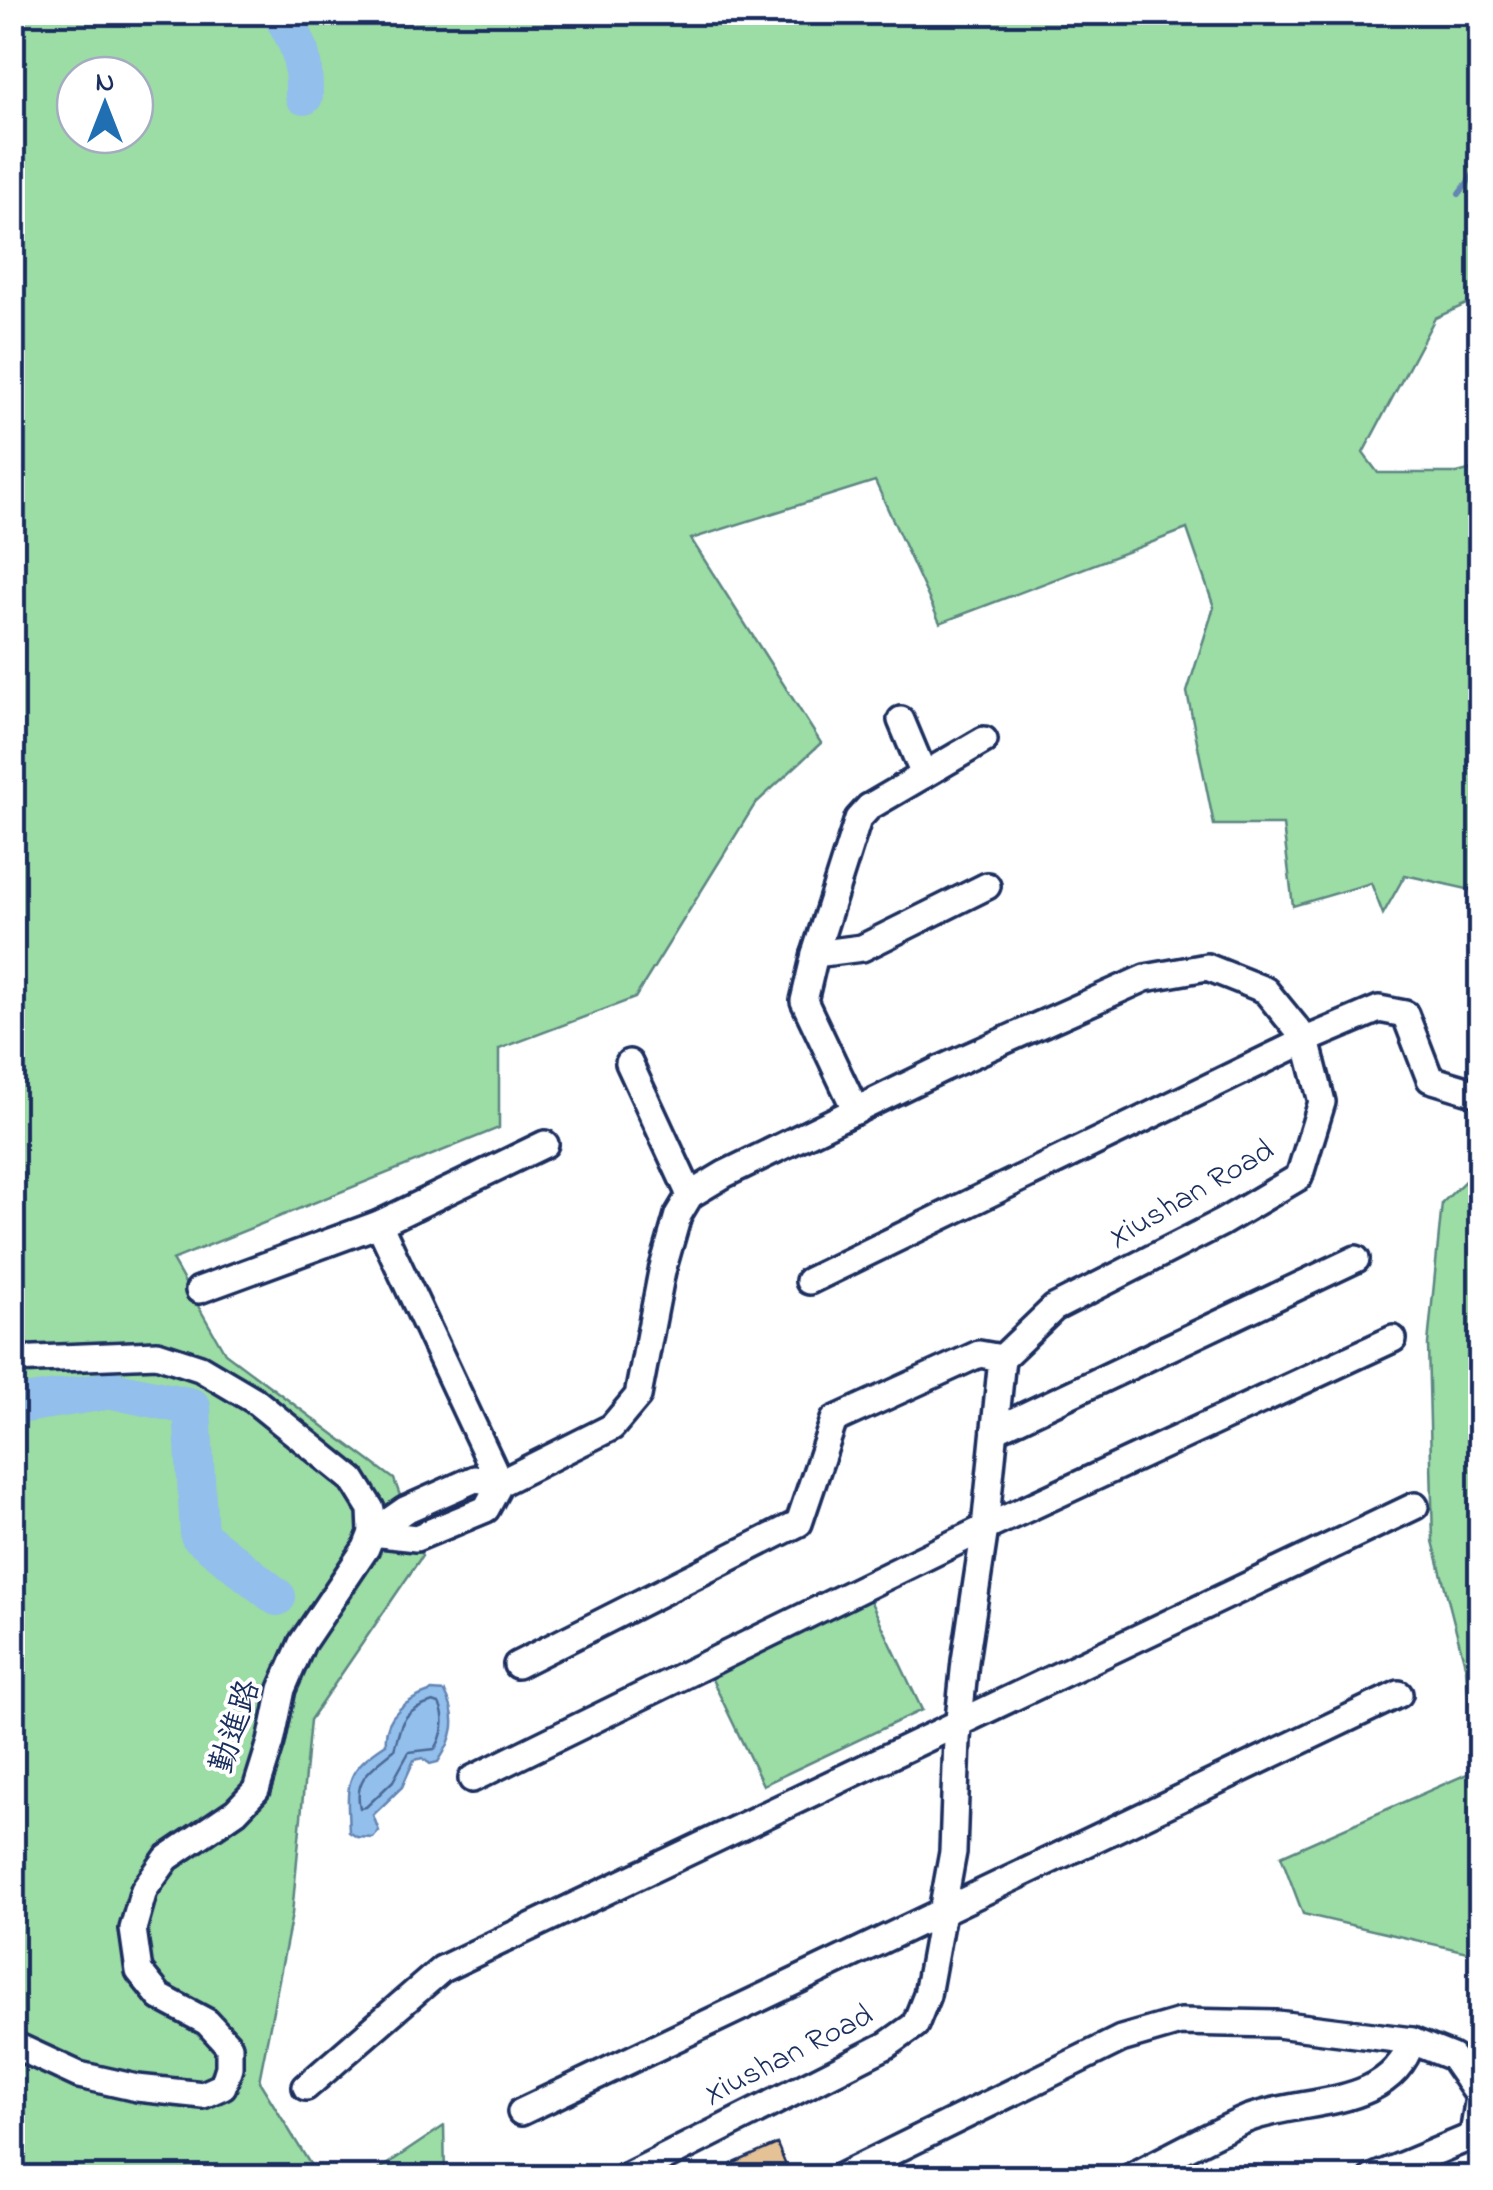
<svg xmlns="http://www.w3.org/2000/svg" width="1493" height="2190" viewBox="0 0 1493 2190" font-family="'Indie Flower','LXGW WenKai TC',sans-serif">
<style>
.green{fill:#9cdca5;stroke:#5c8682;stroke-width:2.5;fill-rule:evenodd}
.water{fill:#93bfec;stroke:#6385b3;stroke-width:2.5}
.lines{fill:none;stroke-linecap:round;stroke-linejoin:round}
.shore{stroke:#4b6997;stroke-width:2.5}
.stream{stroke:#6385b3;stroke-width:6}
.river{stroke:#93bfec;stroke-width:38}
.building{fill:#e4c296;stroke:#1b2f5e;stroke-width:2.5}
.minor-casing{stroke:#1b2f5e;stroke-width:32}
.minor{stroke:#fff;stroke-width:25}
.labels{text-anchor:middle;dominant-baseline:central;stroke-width:8;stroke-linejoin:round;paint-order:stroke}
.street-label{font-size:32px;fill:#1b2f5e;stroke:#fff}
</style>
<rect width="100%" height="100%" fill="#fff"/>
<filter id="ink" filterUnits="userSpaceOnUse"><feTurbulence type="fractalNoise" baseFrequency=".01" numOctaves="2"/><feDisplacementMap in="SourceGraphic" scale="20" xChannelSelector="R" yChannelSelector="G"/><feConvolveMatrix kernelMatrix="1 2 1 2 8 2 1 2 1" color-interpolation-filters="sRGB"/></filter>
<g filter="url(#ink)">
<g class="green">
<path d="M12,13H1480V298L1435,318L1363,453L1378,473H1457L1480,467V892L1405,875L1383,914L1371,883L1293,906L1283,825H1214L1187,692L1214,607L1187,529L940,623L875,481L691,539L821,743L755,804L635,998L499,1049V1128L172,1260L225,1353L394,1479L422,1556L310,1720L292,1914L259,2081L318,2177H13ZM75,75H135V135H75Z"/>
<path d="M1471,1112L1480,1124V1955L1303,1914L1281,1856L1474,1771L1466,1669L1433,1541L1428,1344L1442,1203L1469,1177Z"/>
<path d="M870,1600L922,1710L763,1785L710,1675Z"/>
<path d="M444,2126L445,2177H368Z"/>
</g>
<path class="water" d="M432,1691L445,1692C459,1719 454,1738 438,1762L430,1764L423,1758L414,1760L402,1787L373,1815L379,1831L373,1838L357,1837L349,1832C347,1783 343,1772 386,1744C383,1715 408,1699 432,1691Z"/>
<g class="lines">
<path class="shore" d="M433,1702L439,1704C447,1718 443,1736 435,1749L409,1752L393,1781L366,1807L360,1808C353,1778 373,1767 394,1750C402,1722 401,1712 433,1702Z"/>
<path class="stream" d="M1459,194L1480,166"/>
<g class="river">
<path d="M280,12C301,45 304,58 304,96"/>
<path d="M12,1406L112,1390L192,1407L199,1535L277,1597"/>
</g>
</g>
<path class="building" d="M777,2144L791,2178H738L732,2164Z"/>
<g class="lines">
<defs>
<g id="minor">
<path d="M901,720L924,775"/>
<path d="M815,954L862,948L987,886"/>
<path d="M629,1063L690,1195"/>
<path d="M856,1111L804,1001L815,954L858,819L869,807L984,740"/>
<path d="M379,1224L500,1483"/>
<path d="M809,1281L1306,1040L1379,1009L1405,1014L1430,1079L1480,1094"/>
<path d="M199,1290L379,1224L545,1144"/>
<path d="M12,1360L157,1354L200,1368L254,1400L353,1480L371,1509L372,1533L366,1548L302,1643L282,1689L271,1742L256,1790L236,1811L167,1858L144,1890L133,1929L139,1971L160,1997L207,2022L229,2046V2067L223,2086L203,2095L137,2088L79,2075L12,2044"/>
<path d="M995,1430L1356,1259"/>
<path d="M372,1533L416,1538L486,1509L500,1483L612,1427L638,1396L662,1271L678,1215L690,1195L725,1174L943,1068L1145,978L1207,967L1265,990L1306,1040L1322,1102L1299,1177L1221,1223L1054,1308L1002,1358L985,1528L965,1661L957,1739L953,1852L927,1995L915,2025L887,2045L624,2178"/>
<path d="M372,1533L405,1510L475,1479L500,1483"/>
<path d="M517,1665L799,1523L834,1420L979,1354L1002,1358"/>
<path d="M472,1779L985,1528L1393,1339"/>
<path d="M306,2087L442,1969L1415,1506"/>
<path d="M521,2112L1399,1694"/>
<path d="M838,2178L1121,2039L1180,2022L1277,2024L1412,2041L1452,2057L1479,2096L1473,2136L1372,2178"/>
<path d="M1129,2178C1168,2158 1207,2136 1247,2119C1303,2097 1389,2111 1412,2041"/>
</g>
</defs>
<use href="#minor" class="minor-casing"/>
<use href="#minor" class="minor"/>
</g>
</g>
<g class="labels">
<g class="street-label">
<text transform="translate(1192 1195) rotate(-30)">Xiushan Road</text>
<text transform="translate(237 1727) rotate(-72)">勤進路</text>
<text transform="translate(789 2056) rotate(-27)">Xiushan Road</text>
</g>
</g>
<rect width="1493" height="2190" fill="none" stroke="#fff" stroke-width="50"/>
<rect x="25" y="25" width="1443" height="2140" fill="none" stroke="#1b2f5e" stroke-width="4" filter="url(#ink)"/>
<g transform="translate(105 105)"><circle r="48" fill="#ffffff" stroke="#a4acbf" stroke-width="2.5"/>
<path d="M0-8L18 38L0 25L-18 38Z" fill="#1f6fb2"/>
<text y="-15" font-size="28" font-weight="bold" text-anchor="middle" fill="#1b2f5e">N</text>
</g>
</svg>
